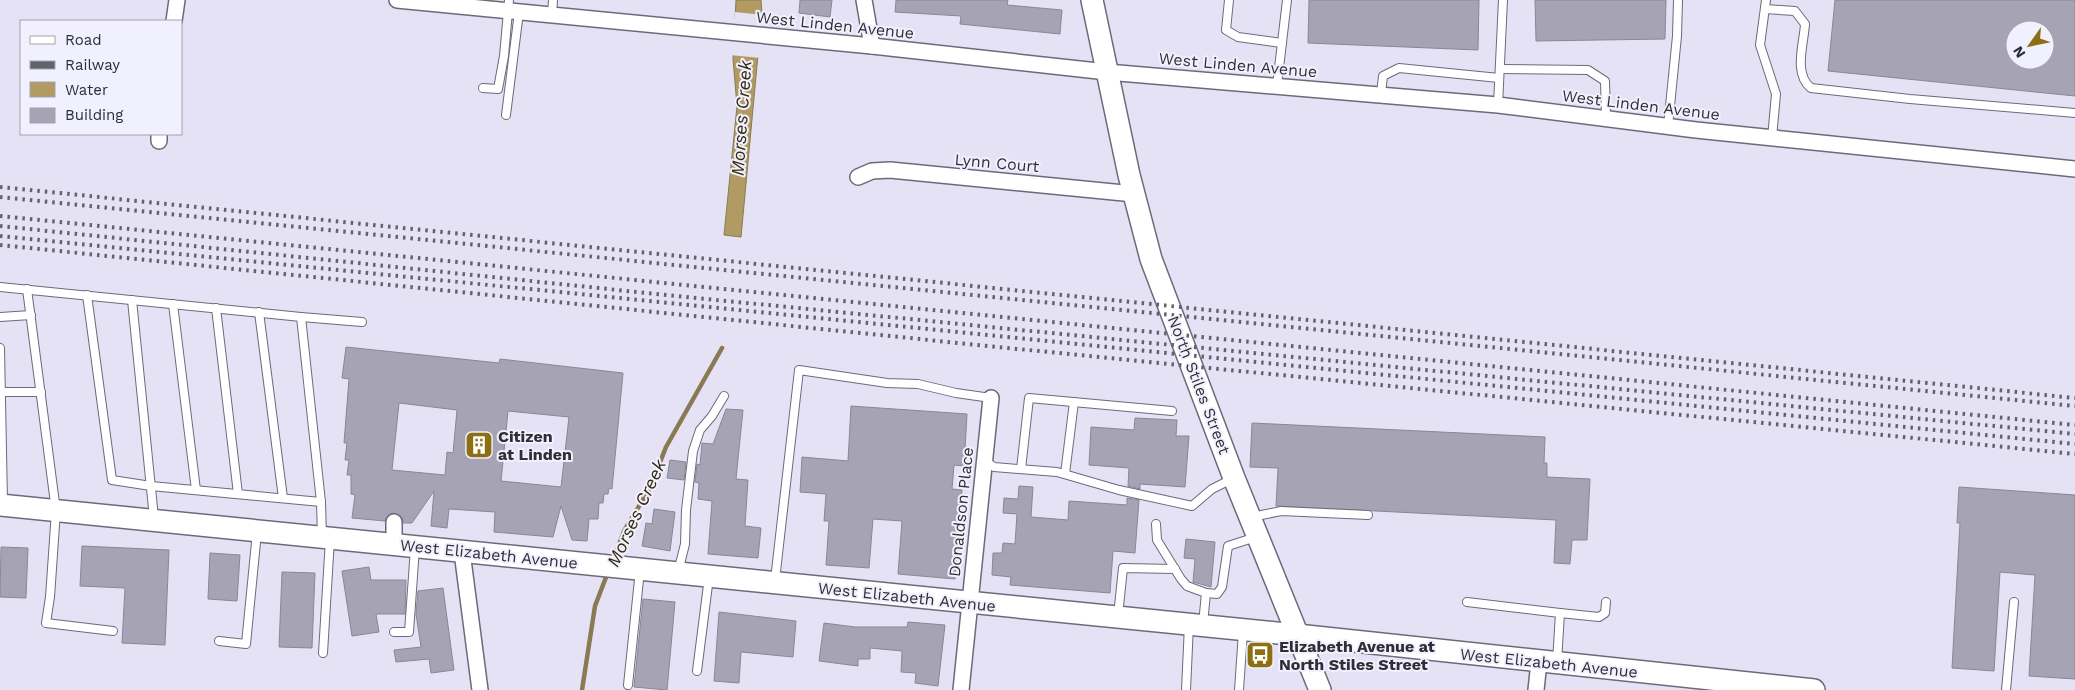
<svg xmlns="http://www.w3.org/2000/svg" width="2075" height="690" viewBox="0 0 2075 690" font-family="'Work Sans',sans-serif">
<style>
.water{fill:#b29b62;stroke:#8a7a54}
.pier{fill:#e4e2f4}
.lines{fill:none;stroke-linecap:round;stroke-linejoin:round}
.stream{stroke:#8a7a54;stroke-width:4.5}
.building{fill:#a5a3b4;stroke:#898797;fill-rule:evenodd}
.lane-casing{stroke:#6c6a7a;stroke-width:10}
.street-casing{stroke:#6c6a7a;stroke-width:18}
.secondary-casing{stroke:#6c6a7a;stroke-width:24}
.lane{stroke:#fff;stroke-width:8}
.street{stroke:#fff;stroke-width:15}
.secondary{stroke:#fff;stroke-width:21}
.rail{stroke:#62626b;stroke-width:4;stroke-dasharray:2.5 5;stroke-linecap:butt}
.labels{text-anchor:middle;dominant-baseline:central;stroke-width:4;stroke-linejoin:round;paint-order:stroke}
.street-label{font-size:16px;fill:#2e2e34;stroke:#f1f0fe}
.poi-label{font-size:16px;font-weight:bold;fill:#2e2e34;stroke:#f1f0fe;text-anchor:start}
.water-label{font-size:18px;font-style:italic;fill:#342a0f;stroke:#f1f0fe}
</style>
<rect width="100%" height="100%" fill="#e4e2f4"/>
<path class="water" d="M736,0H761L762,12L741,237L724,235L737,106L733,59Z"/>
<path class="pier" d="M735,12L764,15L760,58L730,55Z"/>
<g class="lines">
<g class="stream">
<path d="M613,561L624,531L650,488L666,447L722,348"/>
<path d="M582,690L595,606L608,572"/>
</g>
</g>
<g class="building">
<path d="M800,0H832L830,17L799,13Z"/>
<path d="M896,0H1008L1007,5L1062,10L1060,34L960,24L961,16L895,12Z"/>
<path d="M1309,0H1479L1478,50L1308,43Z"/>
<path d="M1535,0H1666L1665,39L1536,41Z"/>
<path d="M1835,0H2075V96L1828,71ZM2015,30H2045V60H2015Z"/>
<path d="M346,347L499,363L500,359L623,373L612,489L609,488L608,494H604L603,503H599L598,519H589L587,541L572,540L561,506L553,537L494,532L495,512L449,509L447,528L431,526L434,491L412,523H403L402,517L394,513L389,514L385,521L352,518L355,495L351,494V475H347L349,460H345L347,443H344L349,379L342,378ZM399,403L457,410L453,453L447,452L445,475L392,470ZM508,411L569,417L561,487L501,481Z"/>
<path d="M851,406L967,414L964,466L954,465L952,489L962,490L955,579L898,574L902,521L873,519L869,568L826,565L829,521H824L826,494L800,492L802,457L848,461Z"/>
<path d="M726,409L743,410L736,479L748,480L745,526L761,528L758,558L708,554L712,501L698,499L699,483L695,482L697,464L700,465L702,443L713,444Z"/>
<path d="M1135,418L1177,420L1176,436H1189L1185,487L1140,484V489L1128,486L1129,468L1089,465L1091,427L1134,430Z"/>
<path d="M1252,423L1545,437L1544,463H1547V477L1590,479L1587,540H1572L1570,564L1554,563L1556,520L1276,506L1278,468L1250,467Z"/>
<path d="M670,460L686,462L684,480L667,478Z"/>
<path d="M1019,486L1033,487L1031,517L1068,520L1069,501L1127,505V498L1139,500L1135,553L1113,551L1110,593L1010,585L1011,577L992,575L993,553H1002L1003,543L1015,544L1017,514L1003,513L1004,498L1018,499Z"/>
<path d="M1959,487L2075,495V679L2029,676L2035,575L2000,572L1994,671L1952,668L1960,523H1957Z"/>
<path d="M654,509L675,512L670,551L642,546L646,523L652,524Z"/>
<path d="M1186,539L1215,542L1211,587L1193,582L1195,559L1184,558Z"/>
<path d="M82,546L169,550L165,645L122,643L125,588L80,586Z"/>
<path d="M1,547L28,548L26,598L0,597Z"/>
<path d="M210,553L240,555L237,601L208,599Z"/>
<path d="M369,567L371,580H406L405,614H376L379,632L352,636L342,571Z"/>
<path d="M282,572L315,573L312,648L279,647Z"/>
<path d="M443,588L454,670L431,673L429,659L396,662L394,650L421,647L416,614L418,591Z"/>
<path d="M643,599L675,602L667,690L634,687Z"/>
<path d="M719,612L796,621L793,657L741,652L739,683L714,681Z"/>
<path d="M908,622L945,625L938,686L915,683L916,673L901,672L902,651L870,648V659H858V666L819,661L824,623L855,627H907Z"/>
</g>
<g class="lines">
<defs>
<g id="lane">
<path d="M1229,0L1226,30L1238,37L1282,43"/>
<path d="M1766,0L1760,45L1776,94L1772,138"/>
<path d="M1765,9L1795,11L1805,24C1804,43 1793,74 1811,88L1910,99L2075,113"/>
<path d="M552,15L553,0"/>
<path d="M1500,69L1588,70L1605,81L1606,117"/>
<path d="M1277,85L1287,0"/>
<path d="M483,88L498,89L504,56L509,0"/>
<path d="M1381,94L1383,76L1399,68L1499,78"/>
<path d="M1498,105L1503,0"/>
<path d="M506,115L519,12"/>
<path d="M1668,126L1677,36L1678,0"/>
<path d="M0,287L301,317L321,502L322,537"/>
<path d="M27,289L56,511L50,597L46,623L113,631"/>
<path d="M87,295L112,480L151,486L321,502"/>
<path d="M132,300L154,518"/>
<path d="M173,304L196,490"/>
<path d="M216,308L238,494"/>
<path d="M259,312L283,498"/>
<path d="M0,317L31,315"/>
<path d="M301,317L362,322"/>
<path d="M0,348L3,503"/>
<path d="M1,392H41"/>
<path d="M984,460L994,467L1057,472L1119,490L1192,506L1212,489L1232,479"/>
<path d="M1021,469L1029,398L1172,411"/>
<path d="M1065,474L1074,402"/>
<path d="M1252,517L1281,511L1368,515"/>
<path d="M1156,524L1157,540L1181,579L1187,586L1206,593L1203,624"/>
<path d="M678,572L685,544L686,510L693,451L700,430L712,416L724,396"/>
<path d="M775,580L799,370L887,383L918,384L956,393L991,398"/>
<path d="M1206,593L1217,594L1222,587L1228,546L1256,537"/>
<path d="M1467,602L1560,613L1557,662"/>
<path d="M1560,613L1599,617L1605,613L1606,602"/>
<path d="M1118,616L1123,568L1175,569"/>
<path d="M394,632H409L415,548"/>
<path d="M219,641L246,644L257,532"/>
<path d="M323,653L330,539"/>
<path d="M697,671L709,577"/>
<path d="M628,685L640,570"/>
<path d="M1186,690L1189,625"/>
<path d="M1239,690L1243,632"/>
<path d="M2006,690L2014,602"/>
</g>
<g id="street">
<path d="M397,0L872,46L1107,72L1498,105L1696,130L2075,169"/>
<path d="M864,0L872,46"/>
<path d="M174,21L177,0"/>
<path d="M159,141V134"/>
<path d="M858,177L872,171L890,170L1134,194"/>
<path d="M394,522V543"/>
<path d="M462,552L480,690"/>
<path d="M961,690L991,398"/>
<path d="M1536,690L1539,662"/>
</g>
<g id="secondary">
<path d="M1092,0L1129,175L1151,259L1234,478L1320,690"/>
<path d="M0,505L1297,635L1814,690"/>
</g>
</defs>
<use href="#lane" class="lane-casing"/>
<use href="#street" class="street-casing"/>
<use href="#secondary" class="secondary-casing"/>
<use href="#lane" class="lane"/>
<use href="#street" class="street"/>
<use href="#secondary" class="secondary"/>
<g class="rail">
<path d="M0,187L2075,398"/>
<path d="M0,197L2075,406"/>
<path d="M0,216L2075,425"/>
<path d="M0,226L666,295L2075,434"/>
<path d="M0,236L2075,444"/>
<path d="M0,245L968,344L2075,454"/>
</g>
</g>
<defs>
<symbol id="building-square" viewBox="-11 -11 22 22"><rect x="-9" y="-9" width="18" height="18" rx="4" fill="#8d6f13" stroke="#f1f0fe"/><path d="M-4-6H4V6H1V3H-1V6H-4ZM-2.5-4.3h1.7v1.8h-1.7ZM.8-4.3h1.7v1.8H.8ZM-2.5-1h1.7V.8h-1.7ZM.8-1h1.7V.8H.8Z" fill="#fff"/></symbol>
<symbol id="bus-square" viewBox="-11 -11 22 22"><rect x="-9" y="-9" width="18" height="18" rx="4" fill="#8d6f13" stroke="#f1f0fe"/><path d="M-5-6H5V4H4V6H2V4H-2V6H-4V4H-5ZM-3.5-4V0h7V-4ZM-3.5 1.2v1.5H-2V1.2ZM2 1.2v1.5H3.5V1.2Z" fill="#fff"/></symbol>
</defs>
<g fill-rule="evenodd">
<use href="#building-square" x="463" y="429" width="32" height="32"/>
<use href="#bus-square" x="1244" y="639" width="32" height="32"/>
</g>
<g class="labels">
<g class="street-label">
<text transform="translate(835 25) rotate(6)">West Linden Avenue</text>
<text transform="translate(1238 65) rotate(5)">West Linden Avenue</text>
<text transform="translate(1641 105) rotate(7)">West Linden Avenue</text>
<text transform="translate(997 163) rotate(5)">Lynn Court</text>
<text transform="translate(1199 385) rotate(69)">North Stiles Street</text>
<text transform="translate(961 512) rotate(-84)">Donaldson Place</text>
<text transform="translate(489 554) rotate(6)">West Elizabeth Avenue</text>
<text transform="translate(907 597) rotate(6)">West Elizabeth Avenue</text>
<text transform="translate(1549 663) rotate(6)">West Elizabeth Avenue</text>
</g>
<g class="poi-label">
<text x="498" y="436">Citizen<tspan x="498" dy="18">at Linden</tspan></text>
<text x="1279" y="646">Elizabeth Avenue at<tspan x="1279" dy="18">North Stiles Street</tspan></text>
</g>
<g class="water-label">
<text transform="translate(741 118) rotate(-86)">Morses Creek</text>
<text transform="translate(636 513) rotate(-65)">Morses Creek</text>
</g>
</g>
<rect x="20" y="20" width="162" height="115" fill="#f1f0fe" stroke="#a3a2ad"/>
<rect x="30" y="36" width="25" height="8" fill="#ffffff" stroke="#a3a2ad"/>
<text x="65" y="45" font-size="15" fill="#2e2e34">Road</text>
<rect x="30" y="61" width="25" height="8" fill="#62626b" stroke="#a3a2ad"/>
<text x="65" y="70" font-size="15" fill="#2e2e34">Railway</text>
<rect x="30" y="82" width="25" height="15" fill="#b29b62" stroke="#a3a2ad"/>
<text x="65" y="95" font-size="15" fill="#2e2e34">Water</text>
<rect x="30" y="108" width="25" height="15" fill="#a5a3b4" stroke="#a3a2ad"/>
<text x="65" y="120" font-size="15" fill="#2e2e34">Building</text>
<g transform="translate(2030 45) rotate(237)"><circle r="24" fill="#f1f0fe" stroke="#a3a2ad"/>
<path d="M0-4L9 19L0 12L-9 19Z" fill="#8d6f13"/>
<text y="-8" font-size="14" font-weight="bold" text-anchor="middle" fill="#2e2e34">N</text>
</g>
</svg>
